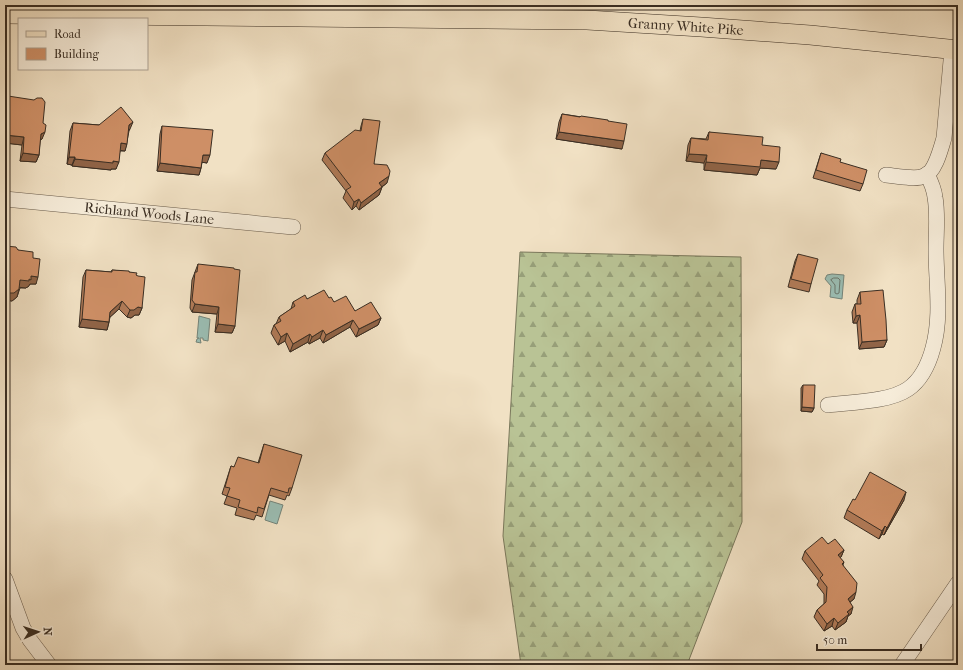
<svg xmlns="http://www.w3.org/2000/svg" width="963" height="670" viewBox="0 0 963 670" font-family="'IM FELL French Canon',serif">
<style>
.forest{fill:url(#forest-firs);stroke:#7a785c}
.water{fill:#9bbeb4;stroke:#74847a}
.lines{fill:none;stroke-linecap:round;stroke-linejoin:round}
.shore{stroke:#6a766c;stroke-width:1}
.minor-casing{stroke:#685b4b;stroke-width:16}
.major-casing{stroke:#3a2e23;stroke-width:20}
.minor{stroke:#f6ecd9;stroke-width:15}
.major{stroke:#f1e1c4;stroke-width:19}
.wall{fill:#b17b58;stroke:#3a2e23}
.shaded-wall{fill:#906447;stroke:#3a2e23}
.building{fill:#ce8f66;stroke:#3a2e23}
.labels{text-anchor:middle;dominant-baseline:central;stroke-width:4;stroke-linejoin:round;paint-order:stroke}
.street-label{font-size:14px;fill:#3a2e23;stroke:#f6ecd9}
</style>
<defs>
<pattern id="forest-firs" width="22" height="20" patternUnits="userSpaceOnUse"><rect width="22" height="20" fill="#b9c395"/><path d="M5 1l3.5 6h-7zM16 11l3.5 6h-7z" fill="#979f79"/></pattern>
</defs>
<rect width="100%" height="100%" fill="#f1e1c4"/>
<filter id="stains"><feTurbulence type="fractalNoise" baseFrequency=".005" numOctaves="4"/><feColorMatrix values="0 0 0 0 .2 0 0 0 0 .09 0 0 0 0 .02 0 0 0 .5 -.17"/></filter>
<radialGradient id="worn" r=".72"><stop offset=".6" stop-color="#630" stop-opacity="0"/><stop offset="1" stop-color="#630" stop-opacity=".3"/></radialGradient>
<path class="forest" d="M520,252L741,257L742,522L687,665H521L503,536Z"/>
<g class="water">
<path d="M832,274L844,275L842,299L830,297L831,286L825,279L827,275Z"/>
<path d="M199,316L210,319L208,341L203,340V338H200L201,343L196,342L197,339L199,338H197Z"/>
<path d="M270,501L283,505L277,524L265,520Z"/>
</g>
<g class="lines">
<path class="shore" d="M834,278H838L840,280L839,293L837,294L835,293V285L831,280Z"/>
<defs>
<g id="minor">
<path d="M886,175C896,176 916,180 924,176C935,173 941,148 944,138L952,50"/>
<path id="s1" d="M5,199L293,227"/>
<path d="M828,405C852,402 889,402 908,389C921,380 929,363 933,348C942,316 936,282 936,249C936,232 938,214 935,197C934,189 931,182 927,174"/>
<path d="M5,579L23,628L30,640L49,665"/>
<path d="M902,665L958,583"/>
</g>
<g id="major">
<path id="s2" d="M5,14L587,20L701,27L810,35L958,50"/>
</g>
</defs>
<use href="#minor" class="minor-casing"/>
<use href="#major" class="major-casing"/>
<use href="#minor" class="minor"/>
<use href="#major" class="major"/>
</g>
<g class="wall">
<path d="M5,92L8,96L43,123L42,139L40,140L39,155L36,162L20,161L22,145L5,143Z"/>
<path d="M562,114L608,121L622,149L556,139L559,122Z"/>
<path d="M363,119L374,164L387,183L382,187L379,195L359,210L356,206L352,210L343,198L346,191L322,160L325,153L360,131L361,126Z"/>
<path d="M73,123L99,125L130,129L129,131L125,151H120L116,169H111V170L72,166V165L67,164L70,131Z"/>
<path d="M162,126L207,163L202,162L201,168L199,175L157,171L160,134Z"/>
<path d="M709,132L762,145L776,169L760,168L757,175L704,170V163L686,161L688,145L691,138L706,139Z"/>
<path d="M821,153L840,162L863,184L860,191L813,178Z"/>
<path d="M5,246L18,250L33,258L36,284H30L28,287H27L26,288H20L17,297L12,301L5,300Z"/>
<path d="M798,254L811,284L809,292L788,287L795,261Z"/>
<path d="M198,264L235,326L232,333L215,332L217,314L192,312L190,308L192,280Z"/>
<path d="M86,270L111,272L112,270L129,272L136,275L142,308L139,315H135L131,318L127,317L119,309L110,317L109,322L107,330L79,327L83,277Z"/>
<path d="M860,292L887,340L884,347L859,349L857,323H853L852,312L855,304H857V300Z"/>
<path d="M329,298L334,302L355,311L381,318L378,325L356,337L350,327L323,343L320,338L309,344L308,342L290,352L285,341L278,345L271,333L274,325L276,324L279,317L291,309L293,302L307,299Z"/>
<path d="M803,385L814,408L812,412L801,411V388Z"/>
<path d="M264,444L292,488L289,496L287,495L285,500L269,495L262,517L256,515L254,520L235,515L237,508L224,504L227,496L222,494L231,466L234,467L258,463Z"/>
<path d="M855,500H904L884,535L882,534L879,539L844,518L847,510Z"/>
<path d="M828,544L844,550L841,557L840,558L844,562L843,565L854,599L850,602L851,614L848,616L846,622L835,630L832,626L824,631L814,617L817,610L824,604V594L817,585L819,581L802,559L805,551Z"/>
</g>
<g class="shaded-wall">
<path d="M133,122L130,129L127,132L129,125Z"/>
<path d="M45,132L42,139L38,141L41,134Z"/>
<path d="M559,132L624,141L622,149L556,139Z"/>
<path d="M5,135L24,137L22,145L5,143Z"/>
<path d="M121,143L127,144L125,151L118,150Z"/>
<path d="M23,153L39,155L36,162L20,161Z"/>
<path d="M689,154L707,155L704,163L686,161Z"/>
<path d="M203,155H210L207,163L200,162Z"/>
<path d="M69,157H75L72,165L67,164Z"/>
<path d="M75,159L113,161L119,162L116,169H111V170L72,166Z"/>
<path d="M761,160L779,162L776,169L760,168L757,175L704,170L706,162Z"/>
<path d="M160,163L201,168L199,175L157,171Z"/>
<path d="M389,176L387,183L376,191L379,183Z"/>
<path d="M382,187L379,195L359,210L361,203Z"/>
<path d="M359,199L356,206L352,210L354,202Z"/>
<path d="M31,276L38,277L36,284H30L28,287H27L26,288L17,287L20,280Z"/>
<path d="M19,289L17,297L12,301L5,300L8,293Z"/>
<path d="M122,301L119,309L108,319L110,312Z"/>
<path d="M195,304L219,307L217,314L192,312Z"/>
<path d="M138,307L142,308L139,315H135L131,318L127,317L130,310Z"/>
<path d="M860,315L857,323H853L856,316Z"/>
<path d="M381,318L378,325L356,337L359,329Z"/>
<path d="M82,319L109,322L107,330L79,327Z"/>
<path d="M353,320L350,327L323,343L326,335Z"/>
<path d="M218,324L235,326L232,333L215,332Z"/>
<path d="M323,330L320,338L309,344L312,337Z"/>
<path d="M287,333L285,341L278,345L281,337Z"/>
<path d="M310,334L308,342L290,352L293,344Z"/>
<path d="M887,340L884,347L859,349L862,342Z"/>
<path d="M802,407L814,408L812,412L801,411Z"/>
<path d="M906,492L904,500L884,535L887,528Z"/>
<path d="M885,526L882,534L879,539L882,531Z"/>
<path d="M844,550L841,557L835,562L838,555Z"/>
<path d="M856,592L854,599L845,606L848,599Z"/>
<path d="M853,607L851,614L848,616L846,622L835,630L838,623L847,612Z"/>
<path d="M834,618L832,626L824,631L827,624Z"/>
</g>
<g class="building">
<path d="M5,92L8,96L34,100L37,98H42L45,102L43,123L46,125L45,132L41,134L39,155L23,153L24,137L5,135Z"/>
<path d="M121,107L133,122L129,125L127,144L121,143L119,162L113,161V163L75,159V157H69L73,123L99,125Z"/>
<path d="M562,114L580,117L581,116L608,120V121L627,124L624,141L559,132Z"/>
<path d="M363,119L380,121L374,164L387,165L390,171L389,176L379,183L382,187L361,203L359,199L354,202L346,190L351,187L325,153L355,130L361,131Z"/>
<path d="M162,126L213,130L210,155H203L201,168L160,163Z"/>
<path d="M709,132L763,137L762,145L780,147L779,162L761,160L760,167L706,162L707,155L689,154L691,138L708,140Z"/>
<path d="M821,153L841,159L840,162L867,170L863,184L816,170Z"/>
<path d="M5,246L16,247L18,250L33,252V258L40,259L38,277L31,276V280L29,279V281L20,280L19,289L14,293H8L5,290Z"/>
<path d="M798,254L818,259L811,284L791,279Z"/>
<path d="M198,264L234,268V269L240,270L235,326L218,324L219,307L195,304L192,300L195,272H197Z"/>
<path d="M86,270L112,272V270L129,271V272L137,273L136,275L138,276L145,277L142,308L138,307L134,310H130L122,301L110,312L109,322L82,319Z"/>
<path d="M324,290L329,298L331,297L334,302L346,296L355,311L371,302L381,318L359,329L353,320L326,335L323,330L312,337L310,334L293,344L287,333L281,337L274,325L281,321L279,317L295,306L293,302L305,295L307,299Z"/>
<path d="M883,290L886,320L887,340L862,342L860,315L856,316L855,304H861L860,292Z"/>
<path d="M803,385H815L814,408L802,407Z"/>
<path d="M264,444L302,455L292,488H289L288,493L271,488L264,509L258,507L257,513L238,507L240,500L227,496L230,488L225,487L231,466L234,467L238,457L259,463Z"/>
<path d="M870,472L906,492L887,528L885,526L882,531L847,510L853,499L855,500Z"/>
<path d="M822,537L828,544L835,539L844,550L838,555L844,562L842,564L857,583L856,592L848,599L853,607L847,612L849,614L838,623L834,618L827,624L817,610L826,602L827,587L820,578L823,575L805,551Z"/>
</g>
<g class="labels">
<g class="street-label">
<text stroke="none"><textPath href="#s2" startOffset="681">Granny White Pike</textPath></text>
<text stroke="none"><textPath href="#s1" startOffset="145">Richland Woods Lane</textPath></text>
</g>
</g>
<rect width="963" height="670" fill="none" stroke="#f1e1c4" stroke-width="20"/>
<rect x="6" y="6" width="951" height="658" fill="none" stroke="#3a2e23" stroke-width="2"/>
<rect x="10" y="10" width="943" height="650" fill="none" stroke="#3a2e23"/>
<rect x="18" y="18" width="130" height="52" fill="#f6ecd9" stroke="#aba090"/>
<rect x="26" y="31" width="20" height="6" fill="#f1e1c4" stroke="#aba090"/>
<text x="54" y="38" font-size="12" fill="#3a2e23">Road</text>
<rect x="26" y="48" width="20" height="12" fill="#ce8f66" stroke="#aba090"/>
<text x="54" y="58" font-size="12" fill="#3a2e23">Building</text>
<g transform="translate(38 632) rotate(87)" stroke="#f6ecd9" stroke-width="3" paint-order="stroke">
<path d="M0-3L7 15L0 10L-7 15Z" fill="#3a2e23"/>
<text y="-6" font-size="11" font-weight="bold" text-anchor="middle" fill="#3a2e23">N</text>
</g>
<path d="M817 644v6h104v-6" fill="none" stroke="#3a2e23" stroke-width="2"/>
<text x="823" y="644" font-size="12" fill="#3a2e23" stroke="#f6ecd9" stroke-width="3" paint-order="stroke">50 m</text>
<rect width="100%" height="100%" filter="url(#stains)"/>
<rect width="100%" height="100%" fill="url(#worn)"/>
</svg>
